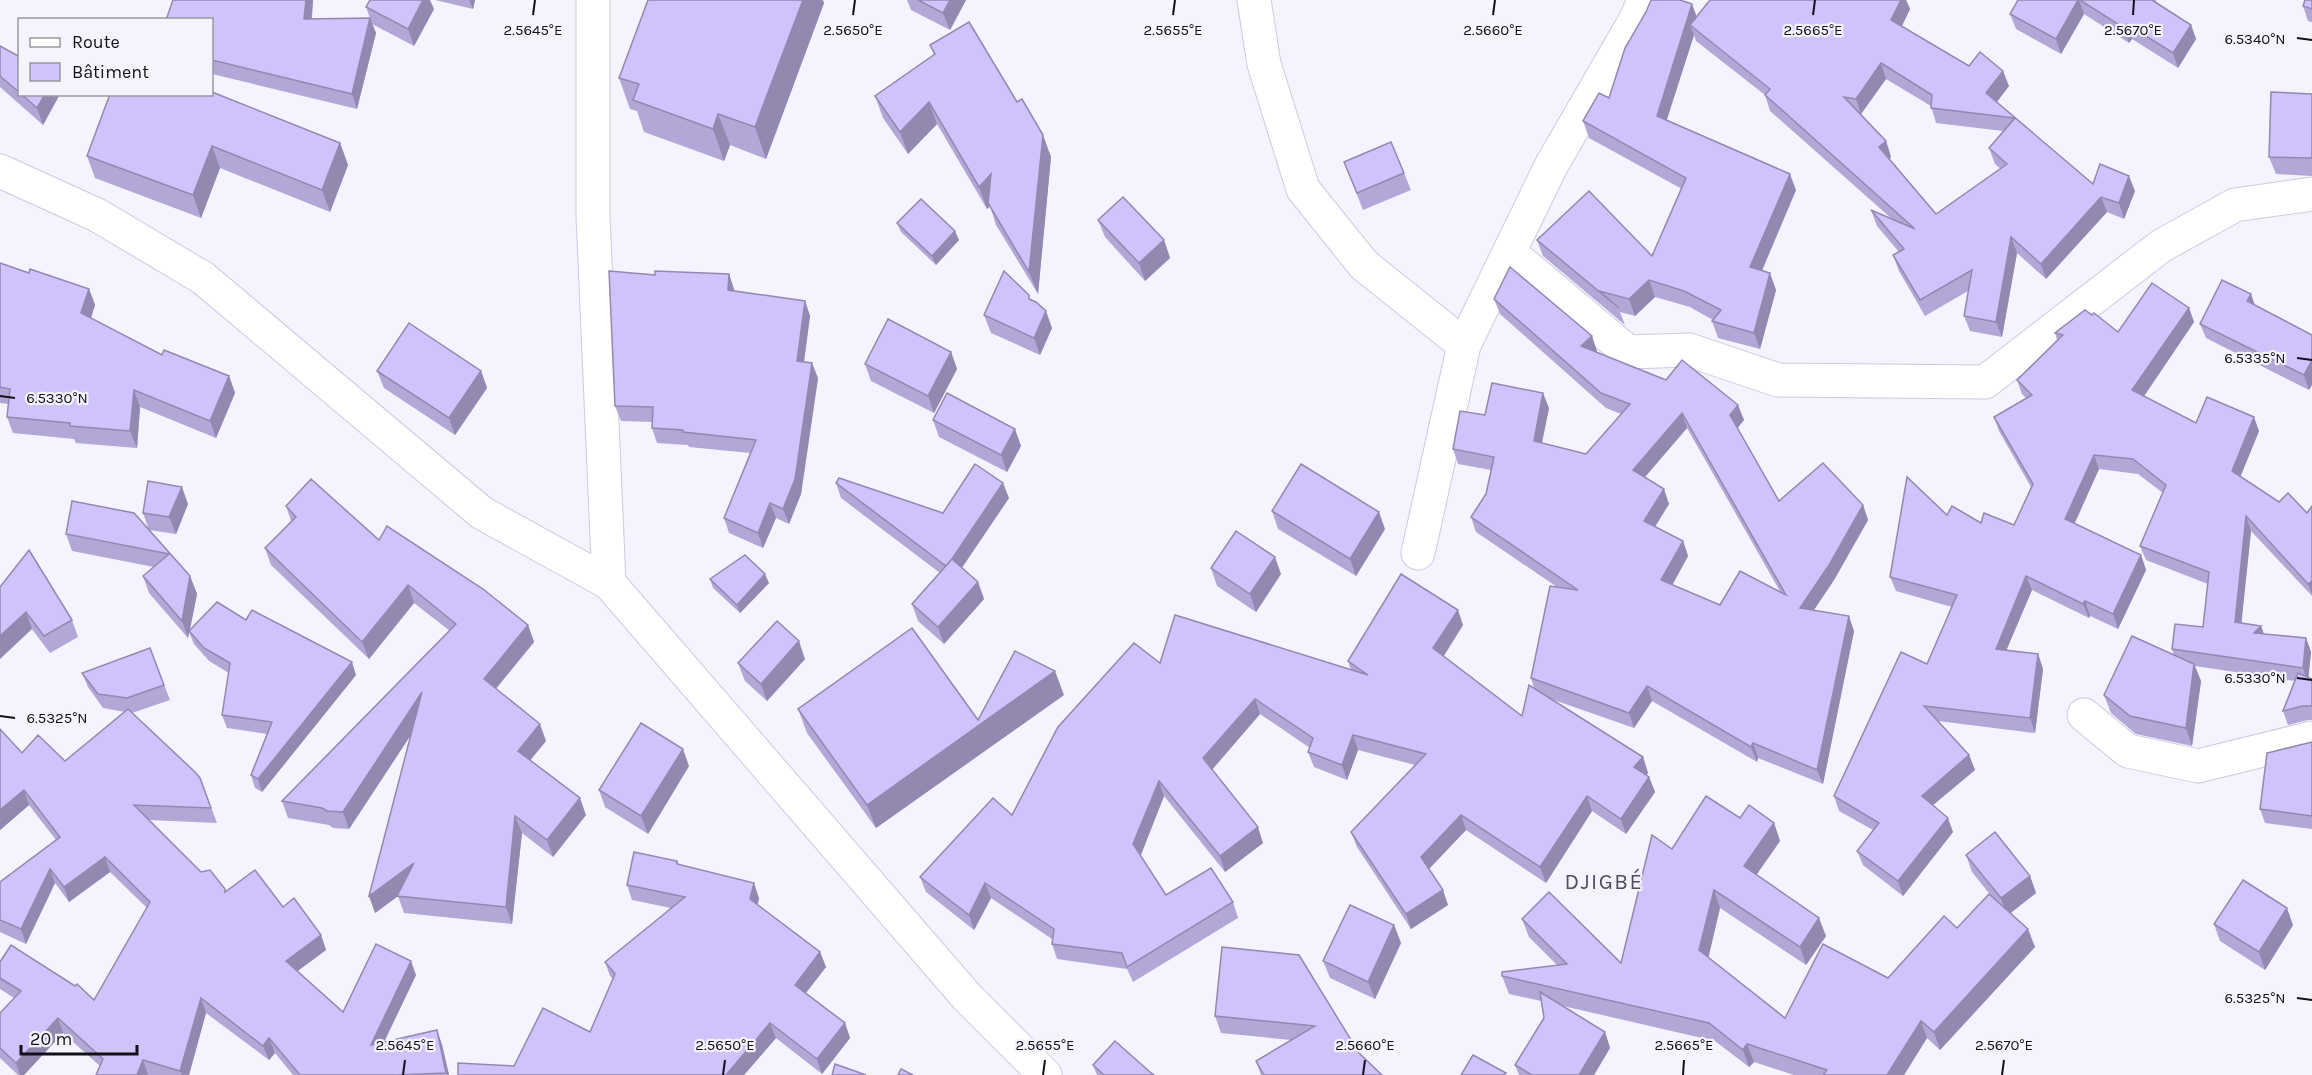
<svg xmlns="http://www.w3.org/2000/svg" width="2312" height="1075" viewBox="0 0 2312 1075" font-family="Karla,sans-serif">
<style>
.lines{fill:none;stroke-linecap:round;stroke-linejoin:round}
.minor-casing{stroke:#cec9e0;stroke-width:35}
.minor{stroke:#fff;stroke-width:33}
.wall{fill:#b3a7d8;fill-rule:evenodd}
.shaded-wall{fill:#9288b0}
.building{fill:#d0c2fb;stroke:#9288b0;stroke-width:1.5;fill-rule:evenodd}
.ticks{fill:none;stroke:#121018;stroke-width:2}
.labels{text-anchor:middle;dominant-baseline:central;stroke-width:4.5;stroke-linejoin:round;paint-order:stroke}
.quarter-label{font-size:22px;letter-spacing:1.5px;fill:#504b5f;stroke:#f5f3fd}
.ticks-label{font-size:15px;text-anchor:middle;fill:#121018;stroke:#f5f3fd;stroke-width:4.5;stroke-linejoin:round;paint-order:stroke}
</style>
<rect width="100%" height="100%" fill="#f5f3fd"/>
<g class="lines">
<defs>
<g id="minor">
<path d="M593,0V216L609,583"/>
<path d="M1254,0L1264,64L1303,189L1364,265L1464,345"/>
<path d="M0,171L97,215L203,278L482,513L609,583L967,997L1045,1075"/>
<path d="M1509,252L1628,352L1689,350L1778,380L1985,382L2161,246L2235,205L2312,194"/>
<path d="M1418,553L1464,345L1551,166L1636,19L1644,0"/>
<path d="M2084,715L2128,751L2198,766L2312,738"/>
</g>
</defs>
<use href="#minor" class="minor-casing"/>
<use href="#minor" class="minor"/>
</g>
<g class="wall">
<path d="M313,0L312,19L370,18L366,7L434,9L414,46L372,24L376,33L357,109L212,74V20Z"/>
<path d="M435,0H475L473,9Z"/>
<path d="M907,0H966L950,30L911,10Z"/>
<path d="M1710,0H1906L1910,9L1902,26L1969,66L2009,86L1997,102L2093,184L2135,191L2124,219L2107,212L2046,279L2017,253L2002,337L1970,331L1964,316L1968,291L1925,316L1899,271L1893,255L1899,252L1877,226L1871,210L1892,219L1770,111L1765,95L1696,41L1694,35L1666,120L1796,190L1762,271L1776,290L1760,349L1718,338L1712,321L1713,320L1690,307L1655,297L1635,316L1620,312L1625,325L1543,256L1537,240L1652,256L1682,189L1589,138L1583,121L1609,98L1697,17ZM1886,79L1931,106L1936,123L2003,131L1989,148L1995,164L2001,169L1936,214L1889,159L1891,157L1886,141L1860,114H1861Z"/>
<path d="M2018,0H2156V2L2191,25L2196,39L2178,68L2132,39L2129,43L2084,14L2061,54L2016,29L2010,14Z"/>
<path d="M2312,0V22L2308,21L2303,6Z"/>
<path d="M824,3L766,159L730,145L724,161L644,132L637,111L630,109L619,78Z"/>
<path d="M930,45L1017,102L1051,157L1038,294L996,225L990,206L987,209L937,124L908,154L883,118L875,96L934,55Z"/>
<path d="M0,46L20,57V94H60L43,125L0,87Z"/>
<path d="M110,94L340,143L348,165L330,212L220,168L201,218L95,178L87,156Z"/>
<path d="M2312,94V176L2276,174L2269,157Z"/>
<path d="M1344,162L1404,173L1411,190L1363,210Z"/>
<path d="M1098,220L1164,240L1170,258L1145,281L1105,237Z"/>
<path d="M897,223L959,240L936,265L901,232Z"/>
<path d="M0,263L29,273L89,289L95,305L91,318L162,355L229,376L235,393L216,438L140,407L137,448L76,443L74,439L13,433L7,417L8,404L0,403Z"/>
<path d="M729,274L734,291L805,301L810,316L804,362L818,378L801,494L789,524L776,518L763,548L729,533L724,518L750,453L689,447L688,445L657,443L652,428V422L621,421L615,406L655,275Z"/>
<path d="M1031,299L1052,328L1040,355L991,333L984,315Z"/>
<path d="M1494,299L1597,351L1596,352L1744,420L1737,428L1779,501L1863,505L1868,520L1834,580L1814,610L1854,631L1823,784L1758,758L1757,762L1652,701L1634,728L1551,699L1643,757L1648,773L1646,775L1649,777L1655,792L1626,834L1592,811L1546,883L1466,830L1429,869L1448,905L1411,929L1357,847L1351,832L1415,765L1358,750L1347,780L1314,767L1308,752L1310,748L1260,714L1212,770L1263,843L1225,872L1164,796L1140,856L1166,895L1233,902L1238,918L1133,982L1127,969L1057,959L1052,944V939L991,898L974,930L926,892L920,877L1012,815L1160,663L1351,670L1348,661L1463,625L1444,656L1522,716L1534,688L1531,678L1557,587L1476,532L1471,517L1486,494L1491,470L1458,464L1453,449L1485,415L1549,408L1542,443L1586,454L1621,414L1606,408L1500,314ZM1687,428L1781,593L1720,605L1672,585L1688,556L1683,541L1655,527L1669,504L1645,477Z"/>
<path d="M2255,305L2312,335L2309,390L2206,338L2200,324Z"/>
<path d="M2189,308L2194,322L2144,396L2196,423L2259,431L2240,477L2279,502L2307,513L2312,506V596L2251,531L2241,623L2261,626L2264,634L2306,638L2311,652L2308,677L2312,679V720H2308L2288,725L2283,711L2295,681L2195,666L2201,681L2192,746L2136,734L2111,713L2104,695L2174,655L2172,649L2203,627L2208,584L2146,560L2140,546L2163,493L2138,474L2099,469L2075,523L2141,555L2146,570L2118,629L2090,616L2089,618L2032,590L2006,650L2038,654L2043,669L2035,733L1938,721L1969,755L1975,770L1933,805L1953,832L1903,896L1863,865L1857,851L1873,830L1839,811L1834,796L1927,664L1952,607L1896,591L1890,577L1947,515L1981,523L2014,525L2031,487L1999,431L1994,417L2026,398L2022,394L2017,380L2057,340L2055,333L2092,315L2118,332Z"/>
<path d="M951,352L957,369L934,413L871,381L865,364Z"/>
<path d="M377,371H481L487,388L455,435L384,388Z"/>
<path d="M933,420L1021,446L1007,472L939,437Z"/>
<path d="M836,483L943,513L1009,498L962,568L978,582L984,599L944,644L918,621L912,604L940,573L841,498Z"/>
<path d="M188,504L176,534L149,530L143,513Z"/>
<path d="M286,506L379,540L528,625L534,642L496,688L546,741L530,760L586,815L553,857L522,833L512,924L404,913L398,896L375,913L410,736L349,829L333,828L329,825L288,818L282,801L450,631L414,603L369,659L271,565L265,548L291,521Z"/>
<path d="M1272,511L1385,529L1356,576L1278,529Z"/>
<path d="M134,513L190,576L197,594L190,630L246,620L356,675L262,792L255,788L251,775L267,734L227,728L222,715L229,673L209,661L194,644L189,632L188,638L149,593L143,576L154,567L72,551L66,534Z"/>
<path d="M1211,568L1281,574L1256,612L1217,586Z"/>
<path d="M710,579L769,583L740,613L713,588Z"/>
<path d="M0,587L72,620L78,637L50,653Z"/>
<path d="M150,648L170,700L132,713L200,778L217,823L149,820L201,872L226,891L283,907L321,935L326,950L297,971L343,1012L416,975L384,1042L437,1030L442,1045L449,1075H293L275,1053L269,1060L206,1013L189,1075H96L100,1066L63,1033L24,1075H18L0,1058V1013L14,998L0,989V962L94,1000L147,908L110,872L69,902L55,883L26,944L0,932V882L56,840L29,805L0,830V729L22,753L65,761L125,712L103,708L88,687L82,673Z"/>
<path d="M805,659L767,701L745,681L738,663Z"/>
<path d="M1064,695L876,828L807,733L798,709L978,720Z"/>
<path d="M2312,742V829L2265,823L2260,809Z"/>
<path d="M689,766L648,834L605,807L599,790Z"/>
<path d="M1740,818L1774,823L1780,841L1756,875L1826,936L1806,965L1720,908L1708,957L1785,1018L1888,978L1957,928L1992,897L1972,872L1966,855L2030,876L2036,893L2010,913L2035,947L1940,1050L1927,1038L1904,1075H1794L1754,1062L1749,1067L1715,1041L1563,1006L1605,1032L1610,1048L1594,1075H1519L1515,1065L1544,1018L1541,1001L1509,994L1502,976L1557,965L1529,937L1522,919L1621,963L1672,849Z"/>
<path d="M677,861L679,864L759,898L758,905L820,952L826,967L806,993L845,1023L850,1038L822,1074L776,1038L744,1075H458L514,1066L590,1032L613,979L610,976L605,962L671,908L632,900L627,885Z"/>
<path d="M2214,924L2293,925L2265,970L2220,941Z"/>
<path d="M1394,925L1401,943L1375,999L1330,978L1323,961Z"/>
<path d="M1222,947L1359,1053L1382,1075H1261L1256,1061L1291,1040L1221,1033L1215,1016Z"/>
<path d="M1093,1065L1150,1072L1154,1075H1097Z"/>
</g>
<g class="shaded-wall">
<path d="M306,0H313L310,34L304,19Z"/>
<path d="M423,0H430L434,9L414,46L408,29Z"/>
<path d="M469,0H475L473,9Z"/>
<path d="M803,0H823L824,3L766,159L755,127Z"/>
<path d="M950,0H966L950,30L943,13Z"/>
<path d="M1901,0H1906L1910,9L1897,36L1891,20Z"/>
<path d="M2078,0H2079L2084,14L2061,54L2056,39Z"/>
<path d="M1692,4L1698,20L1690,25L1694,35L1663,132L1657,116Z"/>
<path d="M370,18L376,33L357,109L352,94Z"/>
<path d="M2127,24L2132,39L2129,43L2124,28Z"/>
<path d="M2191,25L2196,39L2178,68L2173,53Z"/>
<path d="M1881,63L1886,79L1861,114L1856,99Z"/>
<path d="M2003,71L2009,86L1992,108L1986,93Z"/>
<path d="M45,94H60L43,125L37,108Z"/>
<path d="M929,102L937,124L908,154L900,132Z"/>
<path d="M718,114L730,145L724,161L713,129Z"/>
<path d="M1043,135L1051,157L1038,294L1029,272Z"/>
<path d="M1886,141L1891,157L1885,163L1879,147Z"/>
<path d="M340,143L348,165L330,212L322,190Z"/>
<path d="M212,146L220,168L201,218L193,195Z"/>
<path d="M991,174L988,203L990,206L987,209L979,187Z"/>
<path d="M1790,174L1796,190L1756,284L1750,267Z"/>
<path d="M2129,176L2135,191L2124,219L2119,203Z"/>
<path d="M2101,197L2107,212L2046,279L2041,264Z"/>
<path d="M955,231L959,240L936,265L932,256Z"/>
<path d="M2011,237L2017,253L2002,337L1996,322Z"/>
<path d="M1164,240L1170,258L1145,281L1139,263Z"/>
<path d="M1770,273L1776,290L1760,349L1754,333Z"/>
<path d="M729,274L734,289V305L728,290Z"/>
<path d="M1649,280L1655,297L1635,316L1629,299Z"/>
<path d="M89,289L95,305L87,330L81,313Z"/>
<path d="M2251,294L2256,308L2247,301Z"/>
<path d="M805,301L810,316L802,376L797,361Z"/>
<path d="M2189,308L2194,322L2138,405L2132,390Z"/>
<path d="M1046,311L1052,328L1040,355L1034,338Z"/>
<path d="M1592,336L1597,351L1586,361L1581,346Z"/>
<path d="M951,352L957,369L934,413L928,396Z"/>
<path d="M2312,360V385L2309,390L2304,375Z"/>
<path d="M812,363L818,378L801,494L789,524L783,509Z"/>
<path d="M481,371L487,388L455,435L449,418Z"/>
<path d="M229,376L235,393L216,438L210,421Z"/>
<path d="M134,390L140,407L137,448L130,431Z"/>
<path d="M1543,393L1549,408L1539,456L1534,441Z"/>
<path d="M1738,405L1744,420L1736,430L1730,415Z"/>
<path d="M1682,413L1687,428L1638,485L1633,470Z"/>
<path d="M2254,417L2259,431L2237,485L2232,471Z"/>
<path d="M1015,429L1021,446L1007,472L1001,455Z"/>
<path d="M2094,455L2099,469L2070,533L2065,519Z"/>
<path d="M1003,483L1009,498L952,582L947,567Z"/>
<path d="M182,487L188,504L176,534L169,517Z"/>
<path d="M1664,489L1669,504L1649,536L1644,521Z"/>
<path d="M770,503L776,518L763,548L758,533Z"/>
<path d="M1863,505L1868,520L1834,580L1805,623L1800,608Z"/>
<path d="M1379,512L1385,529L1356,576L1350,559Z"/>
<path d="M2246,516L2251,531L2240,637L2235,622Z"/>
<path d="M1683,541L1688,556L1667,595L1661,580Z"/>
<path d="M2141,555L2146,570L2118,629L2113,614Z"/>
<path d="M1275,557L1281,574L1256,612L1250,594Z"/>
<path d="M765,574L769,583L740,613L737,605Z"/>
<path d="M190,576L197,594L188,638L182,621Z"/>
<path d="M2026,576L2032,590L2001,663L1996,649Z"/>
<path d="M2312,581V594L2308,584Z"/>
<path d="M978,582L984,599L944,644L938,627Z"/>
<path d="M408,585L414,603L369,659L362,642Z"/>
<path d="M2085,601L2090,616L2089,618L2083,604Z"/>
<path d="M1458,610L1463,625L1439,663L1433,648Z"/>
<path d="M26,612L32,629L0,659V636Z"/>
<path d="M1849,616L1854,631L1823,784L1817,770Z"/>
<path d="M528,625L534,642L490,696L484,679Z"/>
<path d="M2261,626L2266,641L2254,633Z"/>
<path d="M2306,638L2311,652L2308,683L2303,668Z"/>
<path d="M799,641L805,659L767,701L761,684Z"/>
<path d="M2038,654L2043,669L2035,733L2030,718Z"/>
<path d="M352,662L356,675L262,792L258,779Z"/>
<path d="M2194,664L2201,681L2192,746L2186,728Z"/>
<path d="M1055,671L1064,695L876,828L867,805Z"/>
<path d="M1647,686L1652,701L1634,728L1629,713Z"/>
<path d="M422,692L428,709L349,829L343,812Z"/>
<path d="M1255,699L1260,714L1209,773L1203,758Z"/>
<path d="M540,724L546,741L524,768L518,751Z"/>
<path d="M1353,735L1358,750L1347,780L1342,765Z"/>
<path d="M1753,743L1758,758L1757,762L1751,747Z"/>
<path d="M683,749L689,766L648,834L641,816Z"/>
<path d="M1969,755L1975,770L1927,810L1922,796Z"/>
<path d="M1643,757L1648,773L1640,783L1634,767Z"/>
<path d="M1649,777L1655,792L1626,834L1621,819Z"/>
<path d="M1159,781L1164,796L1139,860L1133,844Z"/>
<path d="M24,790L29,805L0,830V810Z"/>
<path d="M1587,796L1592,811L1546,883L1540,867Z"/>
<path d="M580,798L586,815L553,857L547,840Z"/>
<path d="M1461,815L1466,830L1426,872L1421,857Z"/>
<path d="M515,816L522,833L512,924L506,907Z"/>
<path d="M1948,818L1953,832L1903,896L1898,881Z"/>
<path d="M1774,823L1780,841L1750,884L1744,866Z"/>
<path d="M1258,827L1263,843L1225,872L1220,856Z"/>
<path d="M105,857L110,872L69,902L64,887Z"/>
<path d="M414,863L420,880L375,913L369,896Z"/>
<path d="M50,869L55,883L26,944L21,929Z"/>
<path d="M2030,876L2036,893L2007,916L2001,898Z"/>
<path d="M754,883L759,898L755,913L750,899Z"/>
<path d="M985,883L991,898L974,930L969,915Z"/>
<path d="M1443,890L1448,905L1411,929L1406,914Z"/>
<path d="M1714,890L1720,908L1706,968L1699,950Z"/>
<path d="M2287,908L2293,925L2265,970L2259,952Z"/>
<path d="M1819,918L1826,936L1806,965L1800,947Z"/>
<path d="M1394,925L1401,943L1375,999L1368,982Z"/>
<path d="M2028,929L2035,947L1940,1050L1934,1032Z"/>
<path d="M321,935L326,950L291,976L286,961Z"/>
<path d="M820,952L826,967L801,999L795,985Z"/>
<path d="M411,961L416,975L376,1059L371,1045Z"/>
<path d="M201,998L206,1013L189,1075H182L180,1071Z"/>
<path d="M58,1018L63,1033L24,1075H20L16,1063Z"/>
<path d="M1921,1021L1927,1038L1904,1075H1887Z"/>
<path d="M770,1023L776,1038L744,1075H726Z"/>
<path d="M845,1023L850,1038L822,1074L817,1059Z"/>
<path d="M437,1030L442,1045L449,1075H447Z"/>
<path d="M1605,1032L1610,1048L1594,1075H1579Z"/>
<path d="M269,1038L275,1053L269,1060L263,1046Z"/>
<path d="M1747,1044L1754,1062L1749,1067L1743,1050Z"/>
<path d="M143,1060L148,1075H137Z"/>
</g>
<g class="building">
<path d="M173,0H306L304,19L370,18L352,94L212,60V20H166Z"/>
<path d="M370,0H423L408,29L366,7Z"/>
<path d="M648,0H803L755,127L718,114L713,129L633,100L639,84L619,78Z"/>
<path d="M918,0H950L943,13Z"/>
<path d="M1651,0H1680L1692,4L1657,116L1790,174L1750,267L1770,273L1754,333L1712,321L1721,310L1684,291L1649,280L1629,299L1599,291L1619,308L1537,240L1589,191L1652,256L1686,178L1583,121L1599,93L1609,98L1625,48L1646,12Z"/>
<path d="M1710,0H1901L1891,20L1969,66L1980,52L2003,71L1986,93L2093,184L2100,164L2129,176L2119,203L2101,197L2041,264L2011,237L1996,322L1964,316L1972,270L1920,300L1893,255L1904,249L1871,210L1915,229L1765,95L1770,89L1690,25ZM1881,63L1932,95L1931,108L2015,118L1989,148L2007,164L1936,214L1879,147L1886,141L1844,97L1856,99Z"/>
<path d="M2018,0H2078L2056,39L2010,14Z"/>
<path d="M2080,0H2152L2191,25L2173,53L2127,24L2124,28Z"/>
<path d="M2305,0H2312V9L2303,6Z"/>
<path d="M969,22L1017,102L1022,99L1043,135L1029,272L988,203L991,174L979,187L929,102L900,132L875,96L935,54L930,45Z"/>
<path d="M0,46L20,57V93L0,76Z"/>
<path d="M212,92L340,143L322,190L212,146L193,195L87,156L110,94H212Z"/>
<path d="M2271,92L2312,94V158L2269,157Z"/>
<path d="M21,94H45L37,108Z"/>
<path d="M1391,142L1404,173L1357,193L1344,162Z"/>
<path d="M1123,197L1164,240L1139,263L1098,220Z"/>
<path d="M921,199L955,231L932,256L897,223Z"/>
<path d="M0,263L29,273L30,269L89,289L81,313L162,355L164,350L229,376L210,421L134,390L130,431L70,426V423L7,417L10,389L0,387Z"/>
<path d="M1510,267L1592,336L1581,346L1666,380L1682,360L1738,405L1730,415L1779,501L1823,463L1863,505L1829,565L1800,608L1849,616L1817,770L1753,743L1751,747L1647,686L1629,713L1531,678L1550,586L1578,590L1471,517L1486,494L1494,457L1453,449L1460,411L1485,415L1492,383L1543,393L1534,441L1586,454L1630,404L1601,393L1494,299ZM1682,413L1786,595L1740,571L1720,605L1661,580L1683,541L1644,521L1664,489L1633,470Z"/>
<path d="M609,271L655,275V271L729,274L728,290L805,301L797,361L812,363L795,479L783,509L770,503L758,533L724,518L756,440L683,432V430L652,428L653,407L615,406Z"/>
<path d="M1004,271L1029,295V299L1036,302L1046,311L1034,338L984,315Z"/>
<path d="M2222,280L2251,294L2247,301L2312,335V360L2304,375L2200,324Z"/>
<path d="M2152,283L2189,308L2132,390L2196,423L2207,397L2254,417L2232,471L2279,502L2288,493L2307,513L2312,506V581L2308,584L2246,516L2235,622L2261,626L2254,633L2306,638L2303,668L2172,649L2175,624L2203,627L2209,572L2140,546L2166,485L2133,459L2094,455L2065,519L2141,555L2113,614L2085,601L2083,604L2026,576L1996,649L2038,654L2030,718L1924,706L1969,755L1922,796L1948,818L1898,881L1857,851L1879,823L1834,796L1901,652L1927,664L1957,595L1890,577L1907,477L1947,515L1952,506L1981,523L1984,513L2014,525L2033,484L1994,417L2032,395L2017,380L2063,335L2055,333L2085,310L2092,315L2094,313L2118,332Z"/>
<path d="M888,319L951,352L928,396L865,364Z"/>
<path d="M409,323L481,371L449,418L377,371Z"/>
<path d="M947,393L1015,429L1001,455L933,420Z"/>
<path d="M975,464L1003,483L952,559L946,566L836,483L839,478L943,513Z"/>
<path d="M1301,464L1379,512L1350,559L1272,511Z"/>
<path d="M311,479L379,540L387,526L483,589L528,625L484,679L540,724L518,751L580,798L547,840L515,816L506,907L397,896L414,863L369,896L422,692L343,812L327,811L322,808L282,801L456,624L408,585L362,642L265,548L296,517L286,506Z"/>
<path d="M148,481L182,487L169,517L143,513Z"/>
<path d="M72,501L134,513L190,576L182,621L143,576L169,554L66,534Z"/>
<path d="M1236,531L1275,557L1250,594L1211,568Z"/>
<path d="M29,550L72,620L44,636L26,612L0,636V587Z"/>
<path d="M745,555L765,574L737,605L710,579Z"/>
<path d="M952,559L978,582L938,627L912,604Z"/>
<path d="M1401,574L1458,610L1433,648L1522,716L1529,685L1643,757L1634,767L1649,777L1621,819L1587,796L1540,867L1461,815L1421,857L1443,890L1406,914L1351,832L1426,754L1353,735L1342,765L1308,752L1313,738L1255,699L1203,758L1258,827L1220,856L1159,781L1133,844L1166,895L1211,868L1233,902L1127,967L1122,953L1052,944L1054,929L985,883L969,915L920,877L993,798L1012,815L1058,727L1134,643L1160,663L1175,615L1368,675L1348,661Z"/>
<path d="M217,602L246,620L252,610L352,662L258,779L251,775L272,722L222,715L230,663L204,648L189,631Z"/>
<path d="M777,621L799,641L761,684L738,663Z"/>
<path d="M912,628L978,720L1015,651L1055,671L867,805L798,709Z"/>
<path d="M2132,636L2194,664L2186,728L2130,716L2104,695Z"/>
<path d="M150,648L164,685L127,698L98,694L82,673Z"/>
<path d="M2298,673L2312,679V706H2302L2283,711Z"/>
<path d="M128,709L195,772L200,778L211,808L134,805L201,872L210,870L225,889V892L255,870L283,907L294,898L321,935L286,961L343,1012L376,944L411,961L371,1045L437,1030L446,1073L397,1075H300L269,1038L263,1046L201,998L180,1071L143,1060L137,1075H96L103,1059L58,1018L16,1063L0,1048V1013L21,991L0,978V962L11,945L75,986L77,984L94,1000L150,902L105,857L64,887L50,869L21,929L0,920V882L60,837L24,790L0,810V729L22,753L38,735L65,761Z"/>
<path d="M641,723L683,749L641,816L599,790Z"/>
<path d="M2312,742V816L2260,809L2267,753Z"/>
<path d="M1706,796L1740,818L1749,805L1774,823L1744,866L1819,918L1800,947L1714,890L1699,950L1785,1018L1823,944L1888,978L1944,916L1957,928L1989,894L2028,929L1934,1032L1921,1021L1887,1075H1823L1827,1070L1747,1044L1743,1050L1709,1023L1502,976V972L1567,964L1522,919L1549,892L1621,963L1652,835L1672,849Z"/>
<path d="M1995,832L2030,876L2001,898L1966,855Z"/>
<path d="M634,852L677,861V864L754,883L750,899L820,952L795,985L845,1023L817,1059L770,1023L726,1075H458V1063L514,1066L543,1008L590,1032L615,974L605,962L685,897L627,885Z"/>
<path d="M2243,880L2287,908L2259,952L2214,924Z"/>
<path d="M1350,905L1394,925L1368,982L1323,961Z"/>
<path d="M1222,947L1299,955L1359,1053L1382,1075H1264L1256,1061L1315,1026L1215,1016Z"/>
<path d="M1540,992L1605,1032L1579,1075H1532L1515,1065L1544,1018Z"/>
<path d="M1115,1041L1150,1072L1154,1075H1104L1093,1065Z"/>
<path d="M1473,1055L1506,1073L1504,1075H1461Z"/>
<path d="M835,1064L866,1075H832Z"/>
<path d="M901,1069L913,1075H898Z"/>
</g>
<path class="ticks" d="M533,15L535,0M853,15L855,0M1173,15L1175,0M1493,15L1495,0M1813,15L1815,0M2133,15L2134,0M2297,38L2312,40M2297,358L2312,360M0,396L15,398M2297,678L2312,680M0,716L15,718M2297,998L2312,1000M403,1075L405,1060M723,1075L725,1060M1043,1075L1045,1060M1363,1075L1365,1060M1683,1075L1684,1060M2002,1075L2004,1060"/>
<g class="labels">
<g class="quarter-label">
<text x="1604" y="882">DJIGBÉ</text>
</g>
</g>
<g class="ticks-label">
<text x="533" y="35">2.5645°E</text>
<text x="853" y="35">2.5650°E</text>
<text x="1173" y="35">2.5655°E</text>
<text x="1493" y="35">2.5660°E</text>
<text x="1813" y="35">2.5665°E</text>
<text x="2133" y="35">2.5670°E</text>
<text x="2255" y="44">6.5340°N</text>
<text x="2255" y="363">6.5335°N</text>
<text x="57" y="403">6.5330°N</text>
<text x="2255" y="683">6.5330°N</text>
<text x="57" y="723">6.5325°N</text>
<text x="2255" y="1003">6.5325°N</text>
<text x="405" y="1050">2.5645°E</text>
<text x="725" y="1050">2.5650°E</text>
<text x="1045" y="1050">2.5655°E</text>
<text x="1365" y="1050">2.5660°E</text>
<text x="1684" y="1050">2.5665°E</text>
<text x="2004" y="1050">2.5670°E</text>
</g>
<rect x="18" y="18" width="195" height="78" fill="#f5f3fd" stroke="#9a98a1" stroke-width="1.5"/>
<rect x="30" y="38" width="30" height="9" fill="#ffffff" stroke="#9a98a1" stroke-width="1.5"/>
<text x="72" y="48" font-size="18" fill="#121018">Route</text>
<rect x="30" y="63" width="30" height="18" fill="#d0c2fb" stroke="#9a98a1" stroke-width="1.5"/>
<text x="72" y="78" font-size="18" fill="#121018">Bâtiment</text>
<path d="M21 1045v9h116v-9" fill="none" stroke="#121018" stroke-width="3"/>
<text x="30" y="1045" font-size="18" fill="#121018" stroke="#f5f3fd" stroke-width="4.5" paint-order="stroke">20 m</text>
</svg>
